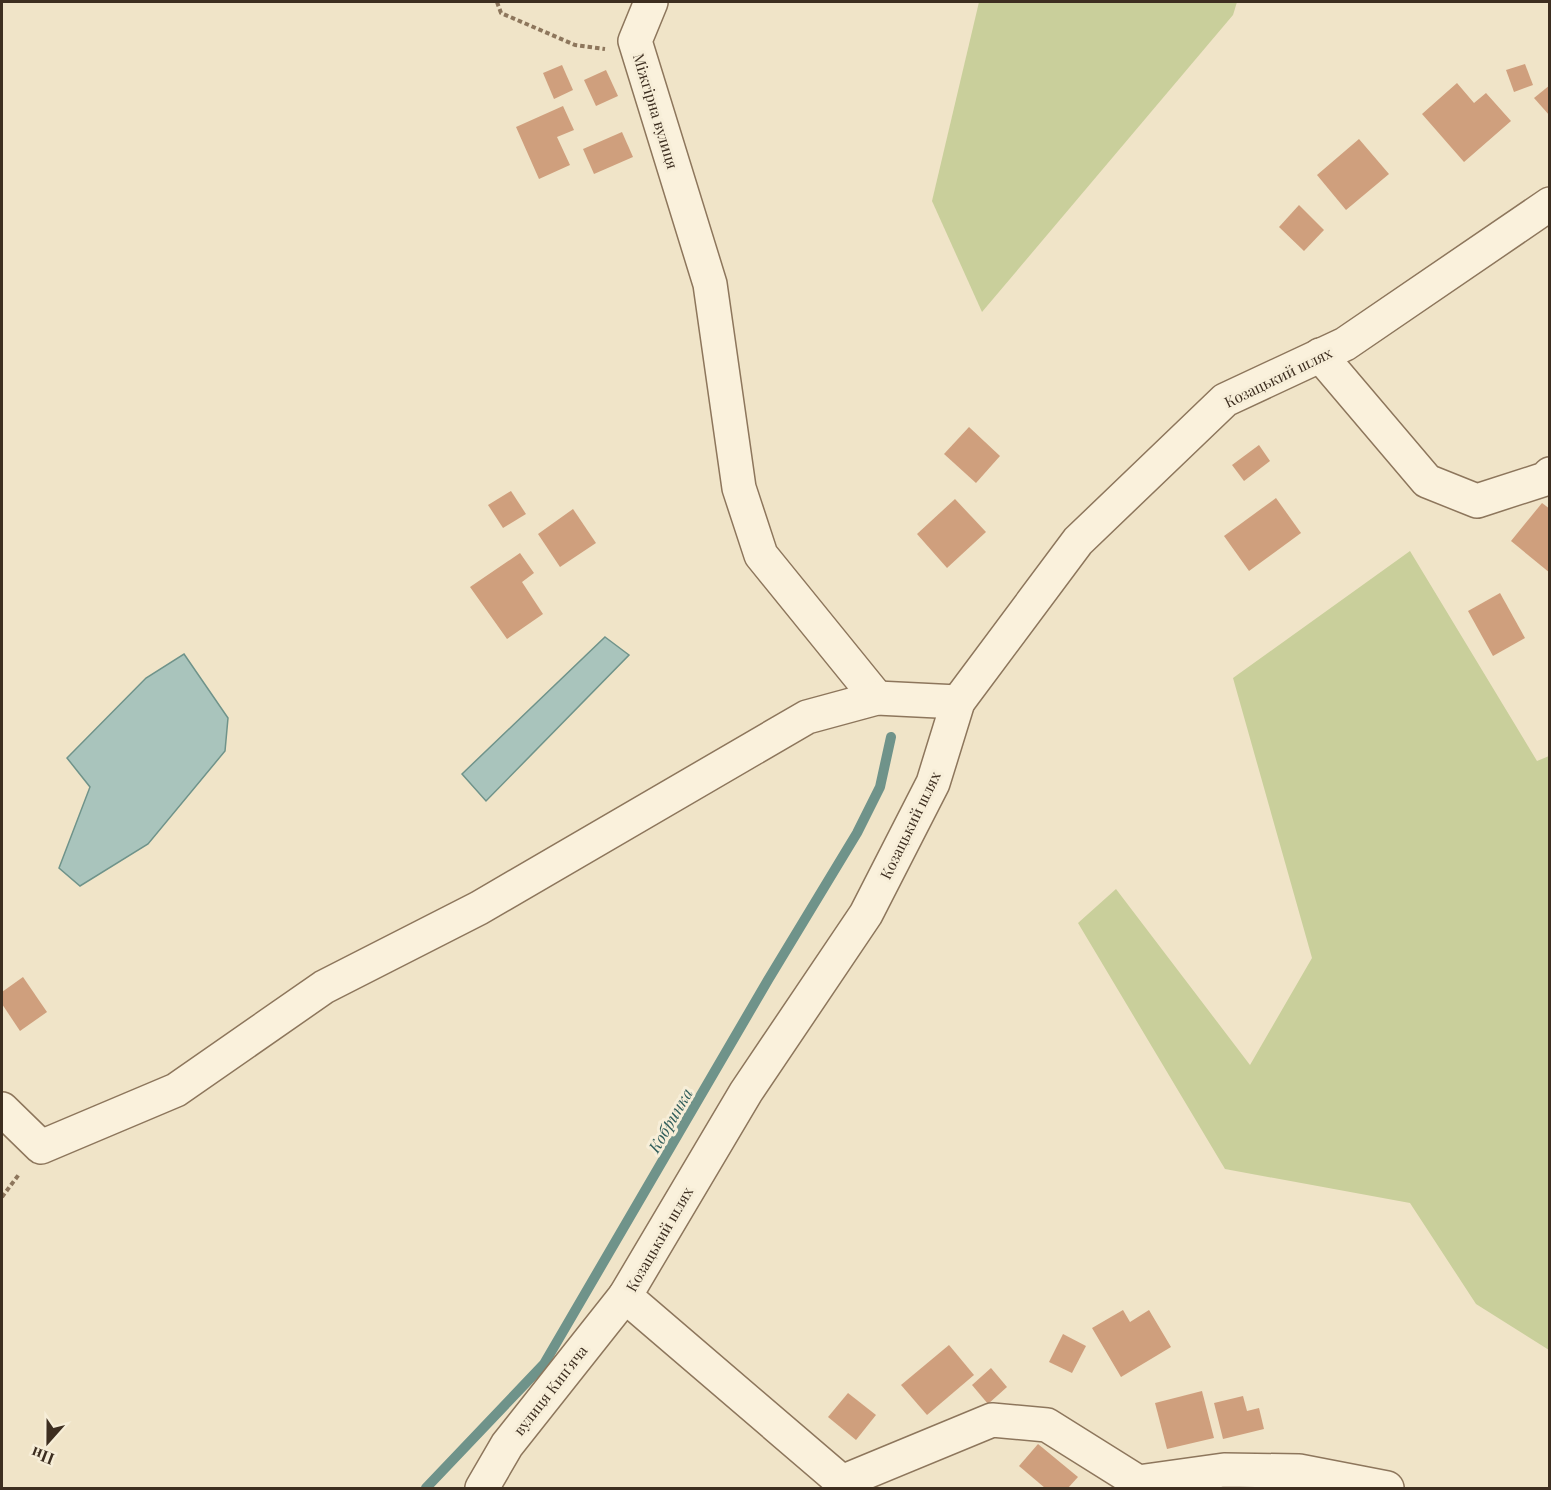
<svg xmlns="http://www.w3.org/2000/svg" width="1551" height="1490" viewBox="0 0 1551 1490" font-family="'Playfair Display',serif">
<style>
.green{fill:#c9cf9b}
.water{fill:#a9c4bc;stroke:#6f938a;stroke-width:1.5}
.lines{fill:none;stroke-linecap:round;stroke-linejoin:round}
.stream{stroke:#6f938a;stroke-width:10}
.building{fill:#cf9f7d}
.minor-casing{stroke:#8d765c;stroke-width:36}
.path{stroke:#8d765c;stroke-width:4;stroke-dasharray:4.5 3;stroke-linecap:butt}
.minor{stroke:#faf1dc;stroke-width:33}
.labels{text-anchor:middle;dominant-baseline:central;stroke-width:6;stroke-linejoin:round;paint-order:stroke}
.street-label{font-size:15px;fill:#3d2e20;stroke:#f7eed8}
.water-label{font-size:16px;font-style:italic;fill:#2f5d5a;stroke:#f7eed8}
</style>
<rect width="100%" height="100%" fill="#f0e4c8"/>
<g class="green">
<path d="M979,2H1237L1233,15L982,312L932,201Z"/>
<path d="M1410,551L1537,761L1549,756V1350L1476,1304L1410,1203L1225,1169L1078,923L1116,889L1250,1065L1312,958L1233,678Z"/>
</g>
<g class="water">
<path d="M605,637L629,655L486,801L462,774Z"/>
<path d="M184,654L228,718L225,751L148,844L80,886L59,868L90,787L67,758L146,678Z"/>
</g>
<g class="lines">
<path class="stream" d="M426,1488L544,1364L768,980L857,833L880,787L891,737"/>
</g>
<g class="building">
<path d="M1525,64L1533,85L1514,92L1506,70Z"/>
<path d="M562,65L573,90L554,99L543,73Z"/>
<path d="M606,70L618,96L596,106L584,80Z"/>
<path d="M1457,83L1474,103L1486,93L1511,121L1464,162L1422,114Z"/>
<path d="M1550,85V116L1534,98Z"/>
<path d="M563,106L574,130L557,137L570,165L539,179L516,127Z"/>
<path d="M622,132L633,157L594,174L583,149Z"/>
<path d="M1359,139L1389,174L1346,210L1317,175Z"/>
<path d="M1299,205L1324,230L1304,251L1279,227Z"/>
<path d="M969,427L1000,456L976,483L944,454Z"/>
<path d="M1259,445L1270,461L1244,481L1232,465Z"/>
<path d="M511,491L526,514L503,528L488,505Z"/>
<path d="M1276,498L1301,533L1249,571L1224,536Z"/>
<path d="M955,499L986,532L947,568L917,534Z"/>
<path d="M1542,503L1550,509V573L1511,541Z"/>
<path d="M573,509L596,543L560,567L538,534Z"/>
<path d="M520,553L534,573L522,582L543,614L507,639L470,587Z"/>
<path d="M1500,593L1525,638L1493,656L1468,611Z"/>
<path d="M23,977L47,1012L20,1031L2,1004V992Z"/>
<path d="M1123,1310L1130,1322L1149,1310L1171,1347L1121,1377L1092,1328Z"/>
<path d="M1063,1334L1086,1346L1072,1373L1049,1362Z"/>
<path d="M949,1345L974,1375L927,1415L901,1385Z"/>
<path d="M991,1368L1007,1387L988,1404L972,1385Z"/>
<path d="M1202,1391L1214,1438L1167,1449L1155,1403Z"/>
<path d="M848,1393L876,1415L856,1440L828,1417Z"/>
<path d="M1243,1396L1247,1411L1259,1408L1264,1429L1223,1439L1214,1403Z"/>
<path d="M1038,1444L1078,1477L1068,1488H1045L1019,1466Z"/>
</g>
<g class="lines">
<defs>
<g id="minor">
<path d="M651,2L635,41L710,284L739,488L761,555L877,698"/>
<path d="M1320,355L1427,481L1477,501L1545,479L1550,474"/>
<path d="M2,1109L41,1147L176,1090L324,987L479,908L807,717L877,698L958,702"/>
<path d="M842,1482L992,1420L1047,1425L1138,1482L1224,1470L1299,1471L1387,1488"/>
<path d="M482,1488L507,1445L625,1296"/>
<path d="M845,1488L842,1482L625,1296L746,1092L866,914L933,783L958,702L1078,541L1225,400L1345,344L1550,204"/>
</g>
</defs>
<use href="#minor" class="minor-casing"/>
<g class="path">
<path d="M497,2L501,13L575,45L605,49"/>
<path d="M2,1197L20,1173"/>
</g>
<use href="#minor" class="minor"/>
</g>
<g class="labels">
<g class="street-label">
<text transform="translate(656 111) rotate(73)">Міжгірна вулиця</text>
<text transform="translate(1278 377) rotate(-26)">Козацький шлях</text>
<text transform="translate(910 825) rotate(-64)">Козацький шлях</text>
<text transform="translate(659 1239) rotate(-60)">Козацький шлях</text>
<text transform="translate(550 1390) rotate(-52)">вулиця Кипʼяча</text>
</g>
<g class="water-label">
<text transform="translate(670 1120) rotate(-60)">Кобринка</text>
</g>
</g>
<rect width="1551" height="1490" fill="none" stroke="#3d2e20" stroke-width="6"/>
<g transform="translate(48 1442) rotate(201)" stroke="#f7eed8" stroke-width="4.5" paint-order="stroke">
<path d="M0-4.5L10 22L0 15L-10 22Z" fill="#3d2e20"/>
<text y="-9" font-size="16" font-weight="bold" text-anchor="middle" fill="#3d2e20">Пн</text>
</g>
</svg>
